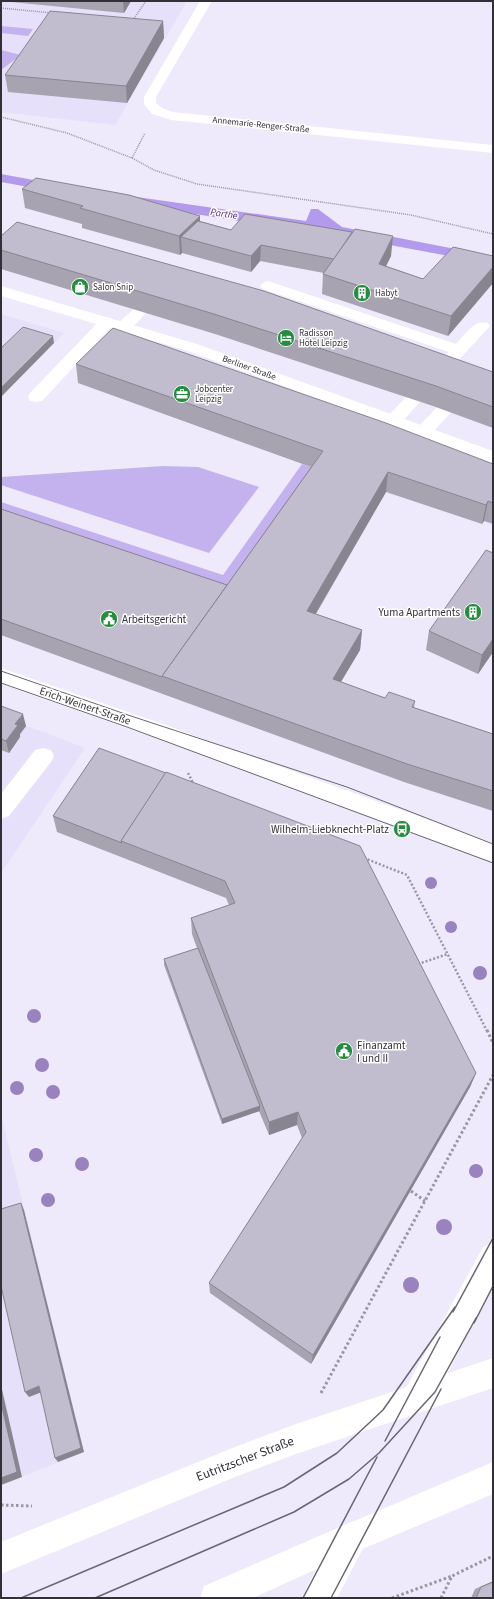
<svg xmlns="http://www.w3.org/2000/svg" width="494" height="1599" viewBox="0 0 494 1599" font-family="'Source Sans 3',sans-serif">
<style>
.built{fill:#e7e0fa}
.green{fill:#c4b2ef}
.water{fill:#b49aed}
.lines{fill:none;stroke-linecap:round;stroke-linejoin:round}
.path-far2{stroke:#9a97a4;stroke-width:1.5;stroke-dasharray:1 1;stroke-linecap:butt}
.path-far1{stroke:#9a97a4;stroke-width:2.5;stroke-dasharray:2 2;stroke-linecap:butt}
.path{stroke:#9a97a4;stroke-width:3;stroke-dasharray:2.5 2.5;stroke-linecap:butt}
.lane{fill:#fff;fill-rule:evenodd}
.street{fill:#fff;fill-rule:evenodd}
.secondary{fill:#fff;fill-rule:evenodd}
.tram-far1{stroke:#696671;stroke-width:1}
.tram{stroke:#696671;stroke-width:1.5}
.tree{fill:#9982bd}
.wall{fill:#a7a3b1}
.shaded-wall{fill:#888490}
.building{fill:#c2bdce;stroke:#888490}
.labels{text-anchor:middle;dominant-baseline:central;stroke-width:3;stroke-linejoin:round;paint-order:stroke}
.far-street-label{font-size:9px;fill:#323037;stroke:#fff}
.far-poi-label{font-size:9px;fill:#323037;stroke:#fff;text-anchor:start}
.far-water-label{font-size:10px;font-style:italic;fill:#522b89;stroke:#fff}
.poi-label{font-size:11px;fill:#323037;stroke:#fff;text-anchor:end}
.street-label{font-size:11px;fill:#323037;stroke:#fff}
.near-street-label{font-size:13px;fill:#323037;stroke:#fff}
</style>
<rect width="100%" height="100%" fill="#eee9fb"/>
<g class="built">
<path d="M1,1H187L115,125L1,112Z"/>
<path d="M1,314L64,333L1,397Z"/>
<path d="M1,716L85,748L1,873Z"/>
<path d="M1,1115L84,1452L1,1485Z"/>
</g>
<g class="green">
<path d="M1,26L33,29L28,36L1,33Z"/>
<path d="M1,50L21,55L1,70Z"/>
<path d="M302,464L322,471L228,604L1,526V502L223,575Z"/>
<path d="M163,466L198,467L259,487L209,553L1,485V477Z"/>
</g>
<path class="water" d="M1,174L88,190L306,221L311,209H318L342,227L471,252L465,259L363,240L73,195L1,182Z"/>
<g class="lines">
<g class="path-far2">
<path d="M1,8L52,13"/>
<path d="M133,20L146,1"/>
<path d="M1,117L67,133L132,158L154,170L197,184L411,215L493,234"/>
<path d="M132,158L145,133"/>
</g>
<g class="path-far1">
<path d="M188,773L194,785"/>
<path d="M364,858L407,875L487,1031"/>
<path d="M418,964L448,954"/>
</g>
<g class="path">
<path d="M487,1030L493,1043"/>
<path d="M411,1191L425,1201"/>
<path d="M321,1393L493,1075"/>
<path d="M1,1505L32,1506"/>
<path d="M392,1598L452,1576"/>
<path d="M441,1598L452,1576L493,1556"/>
</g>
<g class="lane">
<path d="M268,281L456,344C465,335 474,319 488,323L490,326L399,425L393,426L387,425L385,421L387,417L449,352L263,289L260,286L263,283Z"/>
<path d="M141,305L146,307L149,310L146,313C138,321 130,334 117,330L115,327L117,324L136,307Z"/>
<path d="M107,317L113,319L115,322L113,325L42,401L36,402L30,401L28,397L30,393L101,319Z"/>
<path d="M472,376L493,377V387L476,386L429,436L423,437L417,436L414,432L417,428L466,377Z"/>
<path d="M170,727L493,843V862L163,741L159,735L163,729Z"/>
<path d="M43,748L51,750L54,756L51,762L9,816L1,819V794L35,750Z"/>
<path d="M493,1243V1286L429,1408L418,1412L407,1408L403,1397L407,1386L483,1247Z"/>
<path d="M353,1521L364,1526L369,1537L337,1598H303L307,1586L342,1526Z"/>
</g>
<g class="street">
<path d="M200,1H212L156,97V103L162,108L173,112L493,145V153L171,120L152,114L144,104V97Z"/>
<path d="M1,668L177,729L181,735L177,741L170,743L1,684Z"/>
</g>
<g class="secondary">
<path d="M1,286L197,344L493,451V463L185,350L1,296Z"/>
<path d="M493,1358V1388L296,1454L235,1477L1,1574V1542L235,1447L296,1424Z"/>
<path d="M493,1462V1494L341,1558L253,1598H200L204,1586L319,1536Z"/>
</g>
<g class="tram-far1">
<path d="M1,671L131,716L347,787L493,844"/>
<path d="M1,683L127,727L493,863"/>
</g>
<g class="tram">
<path d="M453,1312L493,1238"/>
<path d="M474,1323L493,1286"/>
<path d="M385,1441L440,1337"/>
<path d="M21,1598L284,1487L337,1453L383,1410L455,1307"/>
<path d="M95,1598L294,1512L349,1479L379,1453L435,1392L476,1318"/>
<path d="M303,1598L377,1457"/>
<path d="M331,1598L441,1389"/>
</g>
</g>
<g class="tree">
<circle cx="431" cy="883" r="6"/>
<circle cx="451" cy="927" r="6"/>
<circle cx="480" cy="973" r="7"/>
<circle cx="34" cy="1016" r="7"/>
<circle cx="42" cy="1065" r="7"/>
<circle cx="17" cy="1088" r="7"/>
<circle cx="53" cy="1092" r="7"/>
<circle cx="36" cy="1155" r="7"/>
<circle cx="82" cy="1164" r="7"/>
<circle cx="476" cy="1171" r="7"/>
<circle cx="48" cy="1200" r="7"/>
<circle cx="444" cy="1227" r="8"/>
<circle cx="411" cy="1285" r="8"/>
</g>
<g class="wall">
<path d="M1,1H131L124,13Z"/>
<path d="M163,21L164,38L127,103L8,92L5,75Z"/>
<path d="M22,189L200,221L231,230L391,256L386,266L423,279L493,256V283L448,336L322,294L323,274L324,273L260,261L251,272L182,253L180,255L82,228V224L25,208Z"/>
<path d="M1,236L493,372V428L433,406L215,334L1,269Z"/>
<path d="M76,364L493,464V524L484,521L482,524L386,492L316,614L362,630L360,650L341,682L385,698L415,701L414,708L493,734V811L404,782L1,635V509L227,585L311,467L78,383Z"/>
<path d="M493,553V652L478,674L426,650L429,631Z"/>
<path d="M1,706L26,726L20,734V737L9,753L1,750Z"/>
<path d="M99,748L476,1073L470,1087L311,1364L210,1293L209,1283L302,1138L297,1125L269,1135L259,1111L222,1124L164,965V959L197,948L192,934L191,918L229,905L226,898L57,832L53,816Z"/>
<path d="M493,1581V1598H471L475,1589Z"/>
</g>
<g class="shaded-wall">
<path d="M123,1H131L124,13Z"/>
<path d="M163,21L164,38L127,103L126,86Z"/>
<path d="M200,216V235L181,237L182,253L180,255L179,236Z"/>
<path d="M393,236L391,256L377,284L379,264Z"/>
<path d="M261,245L260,261L251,272V256Z"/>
<path d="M493,267V283L448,336L451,316Z"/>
<path d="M53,336L54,343L1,397V388Z"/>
<path d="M388,472L386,492L306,630L307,611Z"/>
<path d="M488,501L484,521L482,524L486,505Z"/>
<path d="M362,630L360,650L331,698L333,679Z"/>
<path d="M493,639V652L478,674L482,655Z"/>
<path d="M23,714L26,726L20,734V737L9,753L6,741L15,724Z"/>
<path d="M476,1073L470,1087L311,1364L313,1355Z"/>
<path d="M260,1106V1111L222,1124V1119Z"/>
<path d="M298,1112L297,1125L269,1135V1122Z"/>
<path d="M21,1203L24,1210L84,1452L58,1462L55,1458Z"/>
<path d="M1,1385L22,1477L1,1485Z"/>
<path d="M39,1386L42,1392L29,1397L25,1392Z"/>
</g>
<g class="building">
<path d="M50,11L163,21L126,86L5,75Z"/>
<path d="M36,178L129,195L200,216L179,236L80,208L83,206L22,189Z"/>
<path d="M245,214L352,232L334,259L261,245L251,256L181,237L198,221L231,230Z"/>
<path d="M17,222L264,291L493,372V407L436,386L214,314L1,250V236Z"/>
<path d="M355,229L393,236L379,264L423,279L453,247L493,256V267L451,316L323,274Z"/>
<path d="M23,327L53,336L1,388V348Z"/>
<path d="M113,328L386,423L493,464V503L488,501L486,505L388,472L307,611L362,630L333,679L385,698L389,692L415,701L412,707L493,734V791L407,764L162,676L323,451L76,364Z"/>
<path d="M1,509L227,585L162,676V677L1,619Z"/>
<path d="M486,550L493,553V639L482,655L429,631Z"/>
<path d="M1,706L23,714L15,724L18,725L6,741L1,739Z"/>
<path d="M99,748L166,773L121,841L122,843L53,816Z"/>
<path d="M166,772L360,846L476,1073L313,1355L209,1283L306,1132L298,1112L269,1122L191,918L235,903L225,881L121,841Z"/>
<path d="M198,948L260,1106L222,1119L164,959Z"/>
<path d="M21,1203L81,1448L55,1458L39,1386L25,1392L1,1286V1209Z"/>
<path d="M1,1403L17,1472L1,1478Z"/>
<path d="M493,1582V1598H476L481,1587Z"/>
</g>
<defs>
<symbol id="shop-disc" viewBox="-11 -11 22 22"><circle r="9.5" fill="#278c41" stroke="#fff"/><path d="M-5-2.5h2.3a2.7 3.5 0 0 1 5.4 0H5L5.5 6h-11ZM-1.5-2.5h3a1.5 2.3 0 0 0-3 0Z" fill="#fff"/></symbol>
<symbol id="building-disc" viewBox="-11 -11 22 22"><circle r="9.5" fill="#278c41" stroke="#fff"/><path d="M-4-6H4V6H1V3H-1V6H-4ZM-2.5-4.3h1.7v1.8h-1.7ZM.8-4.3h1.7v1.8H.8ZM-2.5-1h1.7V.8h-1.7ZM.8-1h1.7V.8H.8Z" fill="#fff"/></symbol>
<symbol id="hotel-disc" viewBox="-11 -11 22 22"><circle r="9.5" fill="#278c41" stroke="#fff"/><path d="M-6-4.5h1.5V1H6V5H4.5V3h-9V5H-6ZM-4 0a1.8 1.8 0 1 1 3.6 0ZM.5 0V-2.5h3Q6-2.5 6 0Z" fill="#fff"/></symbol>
<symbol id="office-disc" viewBox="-11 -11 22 22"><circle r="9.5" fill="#278c41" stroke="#fff"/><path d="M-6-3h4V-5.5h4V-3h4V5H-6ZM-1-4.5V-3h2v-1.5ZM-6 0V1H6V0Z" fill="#fff"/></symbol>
<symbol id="civic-disc" viewBox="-11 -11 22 22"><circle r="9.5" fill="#278c41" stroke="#fff"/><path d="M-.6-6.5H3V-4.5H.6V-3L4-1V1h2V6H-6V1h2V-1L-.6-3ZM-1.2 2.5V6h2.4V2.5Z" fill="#fff"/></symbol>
<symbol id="bus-disc" viewBox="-11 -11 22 22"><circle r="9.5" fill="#278c41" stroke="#fff"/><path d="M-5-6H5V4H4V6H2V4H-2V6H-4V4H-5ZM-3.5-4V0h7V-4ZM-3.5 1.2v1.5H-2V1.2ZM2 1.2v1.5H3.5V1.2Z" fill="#fff"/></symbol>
</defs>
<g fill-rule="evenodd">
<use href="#shop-disc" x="70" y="277" width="20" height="20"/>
<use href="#building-disc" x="352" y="283" width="20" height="20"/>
<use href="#hotel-disc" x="276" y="328" width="20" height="20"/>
<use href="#office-disc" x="172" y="384" width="20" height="20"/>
<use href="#building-disc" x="463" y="602" width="20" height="20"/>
<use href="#civic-disc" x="99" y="609" width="20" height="20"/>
<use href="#bus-disc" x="392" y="819" width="20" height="20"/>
<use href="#civic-disc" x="334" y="1041" width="20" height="20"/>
</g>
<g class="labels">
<g class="far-street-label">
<text transform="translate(261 125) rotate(6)">Annemarie-Renger-Straße</text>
<text transform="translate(249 368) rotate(20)">Berliner Straße</text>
</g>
<g class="far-poi-label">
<text x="93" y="287">Salon Snip</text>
<text x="375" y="293">Habyt</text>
<text x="299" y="333">Radisson<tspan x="299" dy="10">Hotel Leipzig</tspan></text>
<text x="195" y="389">Jobcenter<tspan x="195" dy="10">Leipzig</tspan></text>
</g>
<g class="far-water-label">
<text transform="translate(224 214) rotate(9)">Parthe</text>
</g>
<g class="poi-label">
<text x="460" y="612">Yuma Apartments</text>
<text x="122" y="619" text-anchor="start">Arbeitsgericht</text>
<text x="389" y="829">Wilhelm-Liebknecht-Platz</text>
<text x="357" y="1045" text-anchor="start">Finanzamt<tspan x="357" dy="13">I und II</tspan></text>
</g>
<g class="street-label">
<text transform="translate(85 706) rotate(19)">Erich-Weinert-Straße</text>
</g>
<g class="near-street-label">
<text transform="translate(245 1459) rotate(-21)">Eutritzscher Straße</text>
</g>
</g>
<rect width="494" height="1599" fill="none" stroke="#323037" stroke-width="4"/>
</svg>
